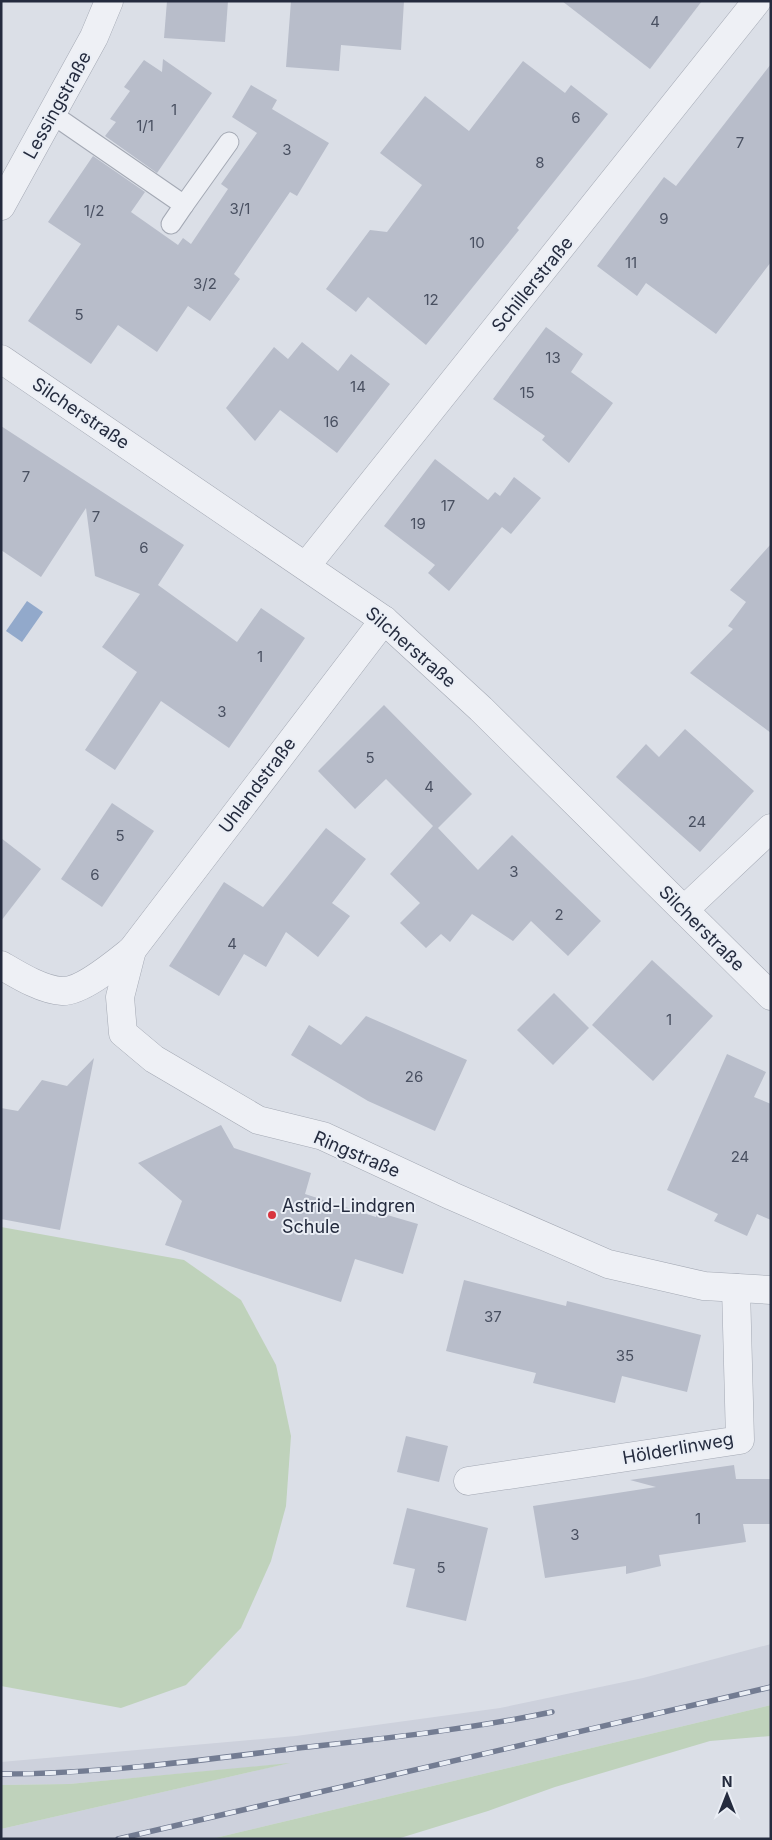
<svg xmlns="http://www.w3.org/2000/svg" width="772" height="1840" viewBox="0 0 772 1840" font-family="Inter,sans-serif">
<style>
.built{fill:#cdd1dc}
.green{fill:#bfd2bb}
.water{fill:#92a9cb}
.building{fill:#b8bdca}
.lines{fill:none;stroke-linecap:round;stroke-linejoin:round}
.service-casing{stroke:#a4a9b4;stroke-width:21}
.minor-casing{stroke:#a4a9b4;stroke-width:29}
.service{stroke:#eef0f5;stroke-width:19}
.minor{stroke:#eef0f5;stroke-width:28}
.rail-casing{stroke:#737c92;stroke-width:5.5}
.rail{stroke:#eaeef5;stroke-width:4;stroke-dasharray:11;stroke-linecap:butt}
.poi-dot{fill:#d8343e;stroke:#eaeef5;stroke-width:2}
.labels{text-anchor:middle;dominant-baseline:central;stroke-width:4;stroke-linejoin:round;paint-order:stroke}
.number-label{font-size:15px;fill:#495061}
.street-label{font-size:18px;fill:#242b3e;stroke:#eaeef5}
.poi-label{font-size:18px;fill:#242b3e;stroke:#eaeef5;text-anchor:start}
</style>
<rect width="100%" height="100%" fill="#dbdfe7"/>
<path class="built" d="M771,1644V1705L211,1839H1V1829L285,1764L69,1784L1,1785V1762L296,1736L500,1708L643,1678Z"/>
<g class="green">
<path d="M1,1227L184,1260L241,1300L276,1365L291,1436L286,1506L271,1561L241,1628L186,1685L121,1708L1,1686Z"/>
<path d="M771,1705V1736L710,1741L555,1787L488,1811L397,1839H211Z"/>
<path d="M290,1763L1,1829V1785L69,1784Z"/>
</g>
<path class="water" d="M27,601L43,612L22,642L6,631Z"/>
<g class="building">
<path d="M167,1H228L225,42L164,38Z"/>
<path d="M291,1H404L401,50L341,45L339,71L286,67Z"/>
<path d="M562,1H702L650,69Z"/>
<path d="M163,59L212,93L157,173L105,136L116,122L110,119L130,91L124,87L144,60L162,72Z"/>
<path d="M523,61L565,93L571,85L608,114L517,228L519,230L426,345L368,297L356,312L326,289L370,230L387,232L422,185L380,153L425,96L469,131Z"/>
<path d="M771,64V262L716,334L646,283L637,296L597,266L664,177L676,186Z"/>
<path d="M251,85L277,100L272,109L329,143L297,196L290,192L234,274L240,279L210,321L188,306L157,352L118,325L91,364L28,321L81,244L48,222L93,156L145,192L131,212L178,245L183,238L191,244L228,189L221,184L257,133L232,117Z"/>
<path d="M546,327L583,354L571,372L613,403L569,463L542,440L545,436L493,399Z"/>
<path d="M302,342L338,371L351,354L390,384L337,453L280,410L255,441L226,408L274,347L288,359Z"/>
<path d="M1,426L184,545L158,585L237,642L261,608L305,638L229,748L161,701L115,770L85,750L137,672L102,647L140,594L95,576L86,508L41,577L1,550Z"/>
<path d="M435,459L488,500L495,492L500,496L514,477L541,498L511,534L502,527L449,591L428,573L435,565L384,526Z"/>
<path d="M771,544V733L690,673L733,629L728,626L746,602L730,590Z"/>
<path d="M384,705L472,794L438,828L478,870L512,835L601,921L568,956L531,921L513,941L472,914L450,942L441,934L426,948L400,923L420,903L390,874L433,826L386,779L355,809L318,771Z"/>
<path d="M685,729L754,791L700,852L616,777L646,744L659,757Z"/>
<path d="M112,803L154,831L102,907L61,879Z"/>
<path d="M326,828L366,859L332,903L350,916L318,957L286,932L266,967L244,954L219,996L169,966L224,882L263,907Z"/>
<path d="M1,838L41,869L1,921Z"/>
<path d="M652,960L713,1016L653,1081L592,1025Z"/>
<path d="M554,993L589,1028L553,1065L517,1030Z"/>
<path d="M366,1016L467,1060L435,1131L368,1101L291,1055L309,1025L341,1045Z"/>
<path d="M727,1054L766,1072L754,1097L771,1104V1220L757,1214L747,1236L714,1221L718,1214L667,1190Z"/>
<path d="M94,1058L60,1230L1,1219V1108L18,1111L42,1080L67,1086Z"/>
<path d="M221,1125L234,1148L311,1173L305,1194L376,1217L377,1212L418,1224L403,1274L355,1259L341,1302L165,1245L182,1201L138,1163Z"/>
<path d="M464,1280L566,1306L567,1301L701,1335L687,1392L622,1376L615,1403L533,1383L536,1373L446,1351Z"/>
<path d="M406,1436L448,1446L439,1482L397,1472Z"/>
<path d="M734,1465L736,1479H771V1524H743L746,1542L659,1555L661,1566L626,1574V1566L545,1578L533,1506L656,1487L630,1480Z"/>
<path d="M407,1508L488,1528L466,1621L406,1607L415,1569L393,1564Z"/>
</g>
<g class="lines">
<defs>
<g id="service">
<path d="M52,114L184,205L229,142"/>
<path d="M171,224L184,205"/>
</g>
<g id="minor">
<path d="M1,206L94,37L109,1"/>
<path d="M1,359L384,620L481,709L771,996"/>
<path d="M306,566L757,1"/>
<path d="M684,910L771,828"/>
<path d="M132,950L120,997L123,1033L154,1059L258,1120L323,1136L452,1196L608,1264L704,1286L771,1290"/>
<path d="M1,965C18,975 42,990 62,991C82,992 117,962 132,950L384,620"/>
<path d="M468,1481L740,1440L736,1288"/>
</g>
</defs>
<use href="#service" class="service-casing"/>
<use href="#minor" class="minor-casing"/>
<use href="#service" class="service"/>
<use href="#minor" class="minor"/>
<defs>
<g id="rail">
<path d="M1,1774C98,1774 195,1761 291,1749C378,1739 466,1730 552,1712"/>
<path d="M118,1839L771,1687"/>
</g>
</defs>
<use href="#rail" class="rail-casing"/>
<use href="#rail" class="rail"/>
</g>
<circle class="poi-dot" cx="272" cy="1215" r="5"/>
<g class="labels">
<g class="number-label">
<text x="655" y="21">4</text>
<text x="174" y="109">1</text>
<text x="576" y="117">6</text>
<text x="145" y="125">1/1</text>
<text x="740" y="142">7</text>
<text x="287" y="149">3</text>
<text x="540" y="162">8</text>
<text x="240" y="208">3/1</text>
<text x="94" y="210">1/2</text>
<text x="664" y="218">9</text>
<text x="477" y="242">10</text>
<text x="631" y="262">11</text>
<text x="205" y="283">3/2</text>
<text x="431" y="299">12</text>
<text x="79" y="314">5</text>
<text x="553" y="357">13</text>
<text x="358" y="386">14</text>
<text x="527" y="392">15</text>
<text x="331" y="421">16</text>
<text x="26" y="476">7</text>
<text x="448" y="505">17</text>
<text x="96" y="516">7</text>
<text x="418" y="523">19</text>
<text x="144" y="547">6</text>
<text x="260" y="656">1</text>
<text x="222" y="711">3</text>
<text x="370" y="757">5</text>
<text x="429" y="786">4</text>
<text x="697" y="821">24</text>
<text x="120" y="835">5</text>
<text x="514" y="871">3</text>
<text x="95" y="874">6</text>
<text x="559" y="914">2</text>
<text x="232" y="943">4</text>
<text x="669" y="1019">1</text>
<text x="414" y="1076">26</text>
<text x="740" y="1156">24</text>
<text x="493" y="1316">37</text>
<text x="625" y="1355">35</text>
<text x="698" y="1518">1</text>
<text x="575" y="1534">3</text>
<text x="441" y="1567">5</text>
</g>
<g class="street-label">
<text transform="translate(57 105) rotate(-61)">Lessingstraße</text>
<text transform="translate(532 284) rotate(-51)">Schillerstraße</text>
<text transform="translate(81 413) rotate(34)">Silcherstraße</text>
<text transform="translate(411 647) rotate(41)">Silcherstraße</text>
<text transform="translate(257 785) rotate(-53)">Uhlandstraße</text>
<text transform="translate(702 928) rotate(45)">Silcherstraße</text>
<text transform="translate(357 1154) rotate(23)">Ringstraße</text>
<text transform="translate(678 1448) rotate(-10)">Hölderlinweg</text>
</g>
<g class="poi-label">
<text x="282" y="1205">Astrid-Lindgren<tspan x="282" dy="21">Schule</tspan></text>
</g>
</g>
<rect width="772" height="1840" fill="none" stroke="#242b3e" stroke-width="5"/>
<g transform="translate(727 1795)" stroke="#eaeef5" stroke-width="4" paint-order="stroke">
<path d="M0-4L9 19L0 12L-9 19Z" fill="#242b3e"/>
<text y="-8" font-size="14" font-weight="bold" text-anchor="middle" fill="#242b3e">N</text>
</g>
</svg>
